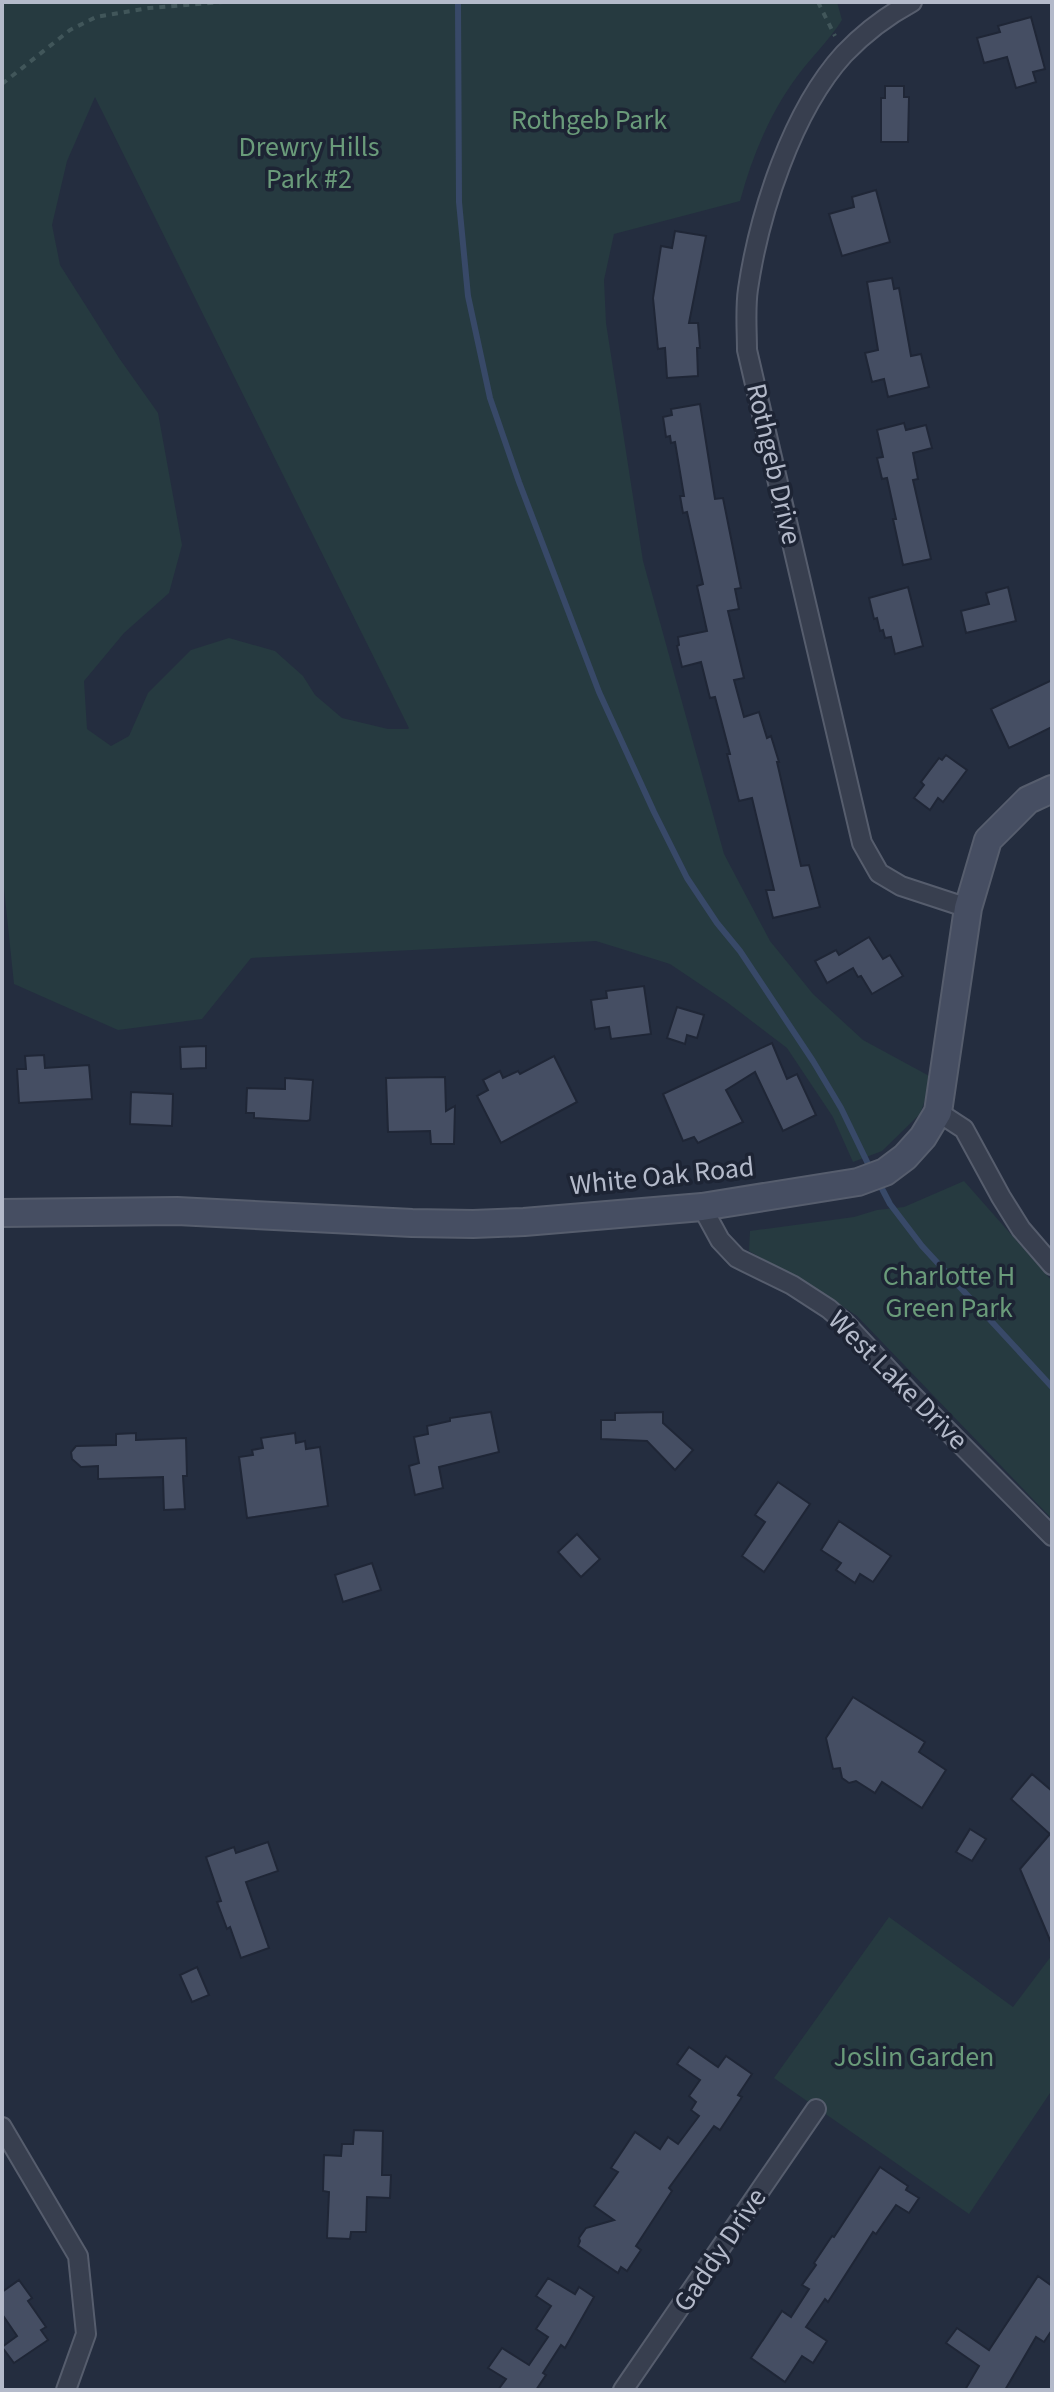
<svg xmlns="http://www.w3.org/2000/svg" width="1054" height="2392" viewBox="0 0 1054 2392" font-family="'Source Sans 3',sans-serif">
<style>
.green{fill:#263a40;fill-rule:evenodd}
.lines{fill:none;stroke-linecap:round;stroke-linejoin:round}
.stream{stroke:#384968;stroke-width:6}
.building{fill:#454e63;stroke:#1f2636;stroke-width:2}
.street-casing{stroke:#565d6d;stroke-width:22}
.secondary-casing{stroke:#565d6d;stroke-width:30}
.path{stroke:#41565a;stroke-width:4;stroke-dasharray:6 6;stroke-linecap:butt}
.street{stroke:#383f4f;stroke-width:18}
.secondary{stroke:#464e62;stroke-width:26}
.labels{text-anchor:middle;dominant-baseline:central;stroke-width:7;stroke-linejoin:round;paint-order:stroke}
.park-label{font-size:28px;fill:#6a9b7a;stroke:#1d2434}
.street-label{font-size:28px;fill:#b4baca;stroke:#1d2434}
</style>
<rect width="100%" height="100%" fill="#242d3f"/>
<g class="green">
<path d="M2,2H837L842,20C829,41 810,58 796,78C769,115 752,157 740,201L614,234L604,280L606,323L643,561L724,854L770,941L813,994L863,1040L933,1078L920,1114L882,1151L853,1162L833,1117L787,1048L728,1003L670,964L596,941L251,958L202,1019L118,1030L14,984L2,869ZM95,97L409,728L408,729H388L342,718L315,695L303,676L275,651L229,638L191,650L148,693L129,736L111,746L87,729L84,681L124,633L169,593L182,545L158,413L119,358L60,265L52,225L67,161Z"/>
<path d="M964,1181L1052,1281V1519L857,1316L817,1289L749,1251L750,1231L854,1217L877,1210L904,1207Z"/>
<path d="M889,1917L1013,2007L1052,1955V2090L969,2214L774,2078Z"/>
</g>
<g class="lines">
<g class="stream">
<path d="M458,2L459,202L468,296L490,398L519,482L599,692L654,812L687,878L717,923L740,951L813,1061L841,1108L871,1170"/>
<path d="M879,1183L890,1204L922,1246L1052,1387"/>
</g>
</g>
<g class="building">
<path d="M1031,17L1045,69L1033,72L1036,82L1016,88L1007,57L984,63L977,38L1000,32L998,26Z"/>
<path d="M885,86H904V97H909L908,142H881V98H885Z"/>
<path d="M876,190L890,242L842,256L829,214L854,207L852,197Z"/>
<path d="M675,231L706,236L689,323H698L700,348H697L698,376L667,378L665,348L658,349L653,298L661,246L672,248Z"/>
<path d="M892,278L894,289L899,288L911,356L921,354L929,387L888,397L884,379L872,382L865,353L878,350L867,282Z"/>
<path d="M700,404L715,499L723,498L741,588L735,589L739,609L728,611L744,678L734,680L744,717L759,712L767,738L771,736L779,762H777L801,866L809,865L820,907L773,918L766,890H774L752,798L739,801L727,754H730L715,697L710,698L701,662L682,667L677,646L679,645L678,637L707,631L697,586L703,584L687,512L683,513L680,496H684L675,442L671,443L670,436L666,437L663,417L672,415L671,409Z"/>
<path d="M904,423L906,430L926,425L932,448L913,453L918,479L913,480L931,559L903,565L893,519H896L887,478L882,479L877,458L883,457L877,430Z"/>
<path d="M908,587L923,646L895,654L891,637L885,638L883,630L880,631L877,618L874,619L869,598Z"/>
<path d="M1008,587L1016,621L966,633L961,611L989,604L986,593Z"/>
<path d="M1052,680V727L1009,748L991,709Z"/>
<path d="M946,755L967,770L943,802L938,798L930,810L914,798L924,785L921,782L939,758L942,760Z"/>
<path d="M869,937L883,959L890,955L903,976L872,994L861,976L858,977L853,968L827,983L815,961L836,950L839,955Z"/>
<path d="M644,986L651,1034L611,1039L609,1027L595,1029L591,1000L607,998L606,991Z"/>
<path d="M677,1007L704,1015L697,1038L687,1035L685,1044L667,1038Z"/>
<path d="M772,1043L787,1079L797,1074L816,1115L783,1131L755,1072L726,1090L743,1122L698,1143L694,1137L683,1141L663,1094Z"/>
<path d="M206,1046V1068L181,1069L180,1047Z"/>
<path d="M44,1055L45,1068L89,1065L92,1099L19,1103L17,1069H26L25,1056Z"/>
<path d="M554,1056L577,1102L501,1143L477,1096L488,1090L483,1080L500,1071L503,1078L518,1071L520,1074Z"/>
<path d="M445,1077L446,1111L455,1106L454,1144H431L430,1131L388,1132L386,1078Z"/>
<path d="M285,1078L313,1080L310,1120L307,1121L254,1118V1113H246L247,1088L285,1089Z"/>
<path d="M131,1092L173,1094L172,1126L130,1124Z"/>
<path d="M491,1412L499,1452L439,1467L443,1488L415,1495L409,1466L419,1463L414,1437L428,1434L427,1426L450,1421V1418Z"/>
<path d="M663,1412V1423L693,1450L675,1470L647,1441L601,1439V1420H615V1413Z"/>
<path d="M136,1433V1440L186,1438L187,1476H183L185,1509L164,1510L163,1477L98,1479V1466L81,1467L72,1459L71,1452L76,1446L116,1445V1434Z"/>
<path d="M295,1433L296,1443L305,1441L306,1449L320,1447L328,1506L247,1518L239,1457L253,1455L252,1450L263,1448L261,1438Z"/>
<path d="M778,1482L810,1504L764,1572L742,1556L765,1522L755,1515Z"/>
<path d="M839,1521L891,1556L873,1582L860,1574L855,1583L836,1570L841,1563L821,1550Z"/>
<path d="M577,1534L600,1559L581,1577L558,1552Z"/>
<path d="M372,1563L381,1590L343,1602L335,1575Z"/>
<path d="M853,1697L925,1742L919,1752L946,1770L922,1808L882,1782L875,1793L856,1781L849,1783L842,1778L840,1768L833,1769L826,1738Z"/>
<path d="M1032,1774L1052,1791V1945L1020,1869L1050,1834L1011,1799Z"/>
<path d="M970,1829L986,1839L972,1861L956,1852Z"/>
<path d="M268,1842L278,1871L246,1882L269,1948L241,1958L230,1927L227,1929L217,1902L221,1901L206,1857L234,1847L236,1853Z"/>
<path d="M197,1967L209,1995L192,2002L180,1975Z"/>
<path d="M689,2047L718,2067L726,2056L752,2074L738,2095L742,2097L720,2130L714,2126L669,2188L672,2191L636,2246L641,2250L627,2271L621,2267L618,2273L578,2246L580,2241L579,2238L586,2228L614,2220L594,2206L618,2172L611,2168L635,2132L660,2149L668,2137L678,2144L699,2116L691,2110L696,2102L689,2096L700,2080L677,2064Z"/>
<path d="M354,2130L383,2131L382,2175H391L390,2198L367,2197L366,2232H351L350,2239L327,2238L329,2192L323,2191L324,2155L341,2156L342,2144H353Z"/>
<path d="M880,2167L908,2186L906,2190L919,2198L909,2213L896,2205L876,2234L873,2232L828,2302L825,2299L806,2327L827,2341L813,2363L802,2356L785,2382L751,2358L782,2311L791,2317L809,2289L802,2285L816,2265L814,2263L832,2236L834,2237Z"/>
<path d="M1038,2276L1052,2286V2330L1044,2342L1036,2337L1005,2390H965L979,2366L946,2343L957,2328L989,2350Z"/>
<path d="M548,2278L575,2294L579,2287L594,2297L565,2348L561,2345L543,2373L546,2375L536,2390H498L506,2379L488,2368L502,2348L529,2365L548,2337L536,2329L551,2306L536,2296Z"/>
<path d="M19,2280L32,2298L28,2301L46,2327L41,2330L48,2340L14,2363L2,2347L17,2336L2,2314V2292Z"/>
</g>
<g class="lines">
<defs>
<g id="street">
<path d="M912,2C888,15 863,34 844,54C792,111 759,214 748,289C745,309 747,331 747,350L862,843L879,873L901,886L968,908"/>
<path d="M938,1112L964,1129L1001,1197L1021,1229L1052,1265"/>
<path d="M702,1207L720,1240L737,1258L792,1285L829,1309L845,1323L912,1395L1052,1536"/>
<path d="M2,2127L78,2256L86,2334L66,2390"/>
<path d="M623,2390L816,2109"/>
</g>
<path id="secondary" d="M2,1213L177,1211L412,1223L473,1224L524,1222L702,1207L858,1182L885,1172L905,1157L923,1137L938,1112L968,908L988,840L1028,800L1052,789"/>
</defs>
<use href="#street" class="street-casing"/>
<use href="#secondary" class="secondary-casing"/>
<g class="path">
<path d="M818,2L835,36"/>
<path d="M2,84L70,30L96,17L149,8L223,2"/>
</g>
<use href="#street" class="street"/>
<use href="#secondary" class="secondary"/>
</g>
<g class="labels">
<g class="park-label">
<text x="589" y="120">Rothgeb Park</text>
<text x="309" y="147">Drewry Hills<tspan x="309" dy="32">Park #2</tspan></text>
<text x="949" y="1276">Charlotte H<tspan x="949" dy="32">Green Park</tspan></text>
<text x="914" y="2057">Joslin Garden</text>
</g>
<g class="street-label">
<text transform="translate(774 464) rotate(77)">Rothgeb Drive</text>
<text transform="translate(662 1176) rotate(-6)">White Oak Road</text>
<text transform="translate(898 1380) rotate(45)">West Lake Drive</text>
<text transform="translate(720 2250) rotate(-56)">Gaddy Drive</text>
</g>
</g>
<rect width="1054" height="2392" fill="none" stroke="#b4baca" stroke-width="8"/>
</svg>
